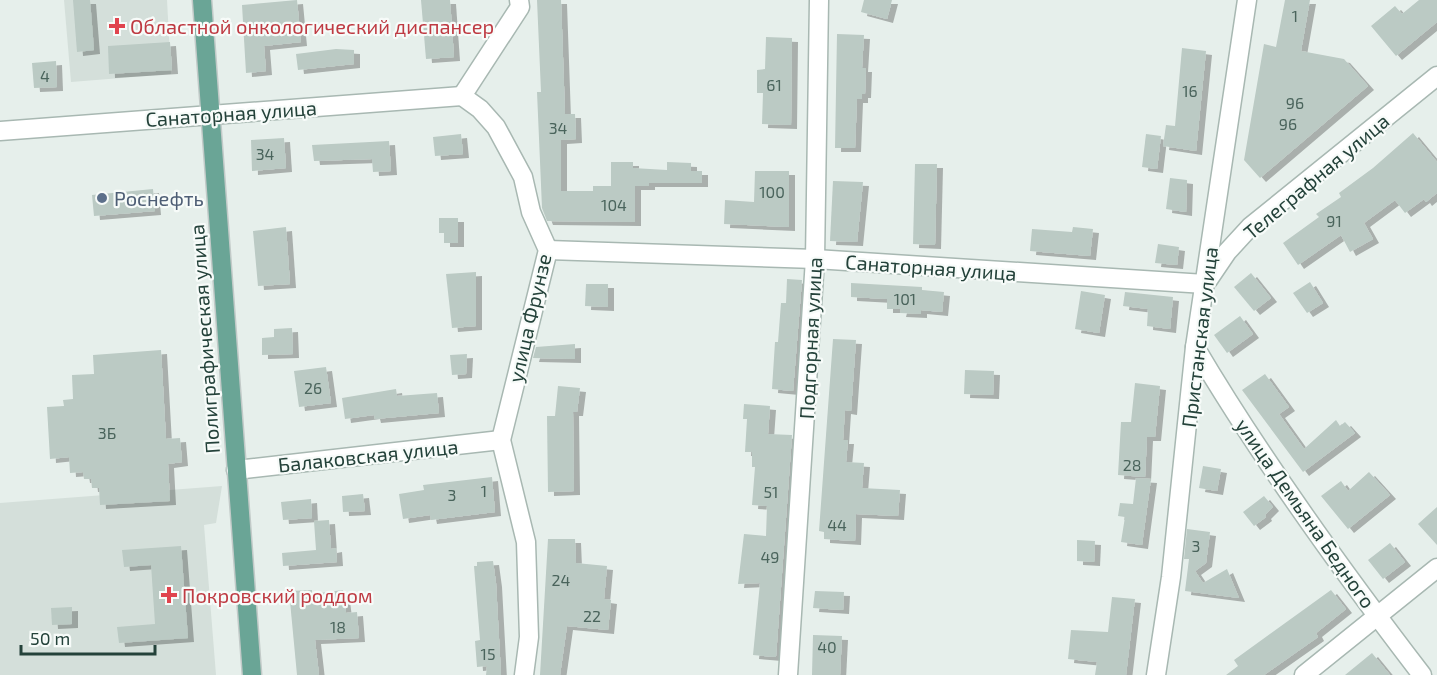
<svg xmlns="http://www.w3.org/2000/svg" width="1437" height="675" viewBox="0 0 1437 675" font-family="'Exo 2',sans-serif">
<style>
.built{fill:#d4dfda}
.building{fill:#bbcac4;filter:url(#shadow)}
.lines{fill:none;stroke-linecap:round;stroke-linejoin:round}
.minor-casing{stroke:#a8b8b2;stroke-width:21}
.major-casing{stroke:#c2cac8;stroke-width:21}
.minor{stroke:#fff;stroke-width:18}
.major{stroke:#6aa596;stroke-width:18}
.health-dot{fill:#e0444e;stroke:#f7fbf9;stroke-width:2}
.service-dot{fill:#5c6f8a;stroke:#f7fbf9;stroke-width:2}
.labels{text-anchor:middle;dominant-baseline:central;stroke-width:4.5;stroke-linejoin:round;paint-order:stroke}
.number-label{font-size:16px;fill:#4a645c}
.health-label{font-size:20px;fill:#be3a42;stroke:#f7fbf9;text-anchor:start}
.street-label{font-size:20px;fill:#24423a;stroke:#f7fbf9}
.service-label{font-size:20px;fill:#4e5e75;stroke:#f7fbf9;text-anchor:start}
</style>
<defs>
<filter id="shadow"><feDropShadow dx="6" dy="4" stdDeviation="0" flood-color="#0004"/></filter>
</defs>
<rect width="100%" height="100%" fill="#e6efeb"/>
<g class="built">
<path d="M64,0H167L171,74L71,82Z"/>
<path d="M222,486L216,523L204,525L216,675H0V503Z"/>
</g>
<g class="building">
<path d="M73,0H90L94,50L77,52Z"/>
<path d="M297,0L301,42L264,46L266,71L246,73L242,5Z"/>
<path d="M421,0H450L454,57L426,59Z"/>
<path d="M537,0H561L565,114H575L576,139L561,140V191H593V186H611V162H633V168L667,170V162L691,163V171H702V183H649V186H635V222L547,221L542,208L537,92H541Z"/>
<path d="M864,0H892L887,19L861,12Z"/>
<path d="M1285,0H1310L1301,51L1344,59L1368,86L1260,178L1244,160L1264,44L1276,47Z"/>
<path d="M1419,0H1437V22L1396,56L1371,26L1395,6L1402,14Z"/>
<path d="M837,34L864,35L862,68H866L865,94H862V99H857L855,148H835Z"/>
<path d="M766,37L792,38L791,125L762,124L763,93H757V70L765,69Z"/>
<path d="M170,42L172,70L109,74L108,46Z"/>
<path d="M1182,48L1206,51L1196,151L1163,146L1166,125L1175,126Z"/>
<path d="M336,49L354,50V64L298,70L296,54Z"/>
<path d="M56,61L57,87L34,88L32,63Z"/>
<path d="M1413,133L1437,162V193L1426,202L1424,199L1405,213L1395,200L1364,223L1373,239L1350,252L1341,235L1298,265L1283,243L1319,217L1316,214L1341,197L1339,193L1373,168Z"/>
<path d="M461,134L463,154L435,156L433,137Z"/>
<path d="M1146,134L1161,136L1157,169L1142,167Z"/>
<path d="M284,138L286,168L252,171L251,140Z"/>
<path d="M389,141L391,171L373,172L372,159L314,161L312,145Z"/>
<path d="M915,164H937L935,245L913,244Z"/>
<path d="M755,171H789V227L724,224L725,200L754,202Z"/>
<path d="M1170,178L1187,180L1186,212L1166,209Z"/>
<path d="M833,181L863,182L857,242L830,241Z"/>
<path d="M153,189L155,211L94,216L92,195Z"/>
<path d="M439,218H458V243H444V233H439Z"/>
<path d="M286,227L290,284L258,286L253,231Z"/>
<path d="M1073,227L1093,229L1090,256L1030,251L1032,229L1072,232Z"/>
<path d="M1158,244L1179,247L1177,265L1155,263Z"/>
<path d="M476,272V326L452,328L446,274Z"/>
<path d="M1251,273L1271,298L1254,311L1234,287Z"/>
<path d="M787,279L802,280L793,391L772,389L775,342H778L781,303H786Z"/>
<path d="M1310,282L1323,303L1307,313L1293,293Z"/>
<path d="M851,283L922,287V290L944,292L942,312L921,310V314L900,313L901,309H887V299L851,297Z"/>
<path d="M586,284H608V307L585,306Z"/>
<path d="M1081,291L1105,295L1099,333L1075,329Z"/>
<path d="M1125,292L1173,297L1170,329L1147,326L1148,309L1123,306Z"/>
<path d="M1240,316L1253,334L1227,353L1214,335Z"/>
<path d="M292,328L293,354L262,355V338L274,337V329Z"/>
<path d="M833,339L856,340L851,411L845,410L843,440H848L846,462L864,463L862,488L900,490L898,516L856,514L855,541L824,539V532L819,531Z"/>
<path d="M575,344V359L533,358L536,347Z"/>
<path d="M161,350L166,439L180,438L182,462L168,464L170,501L100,505L99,488H92L91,479H84L83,472L70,473L69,457L50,459L47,407L64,406L63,400L73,399L72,375L94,374L93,355Z"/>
<path d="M467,354L466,374L452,375L450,355Z"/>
<path d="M326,367L331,403L299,407L294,371Z"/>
<path d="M965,370L994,371L993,395L964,394Z"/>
<path d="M1265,374L1289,407L1279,414L1304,449L1336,420L1340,426L1345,422L1355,433L1303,472L1242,390Z"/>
<path d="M1135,383L1160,386L1155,437H1147L1145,477L1118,475L1121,422H1131Z"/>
<path d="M558,386L580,388L577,412H573L574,491L548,492L547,416H555Z"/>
<path d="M396,389L397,396L437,393L439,413L375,419L374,415L345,419L342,398Z"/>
<path d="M744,404L770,406L768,434L792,435L776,657L753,655L760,583L738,584L744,534L766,536L767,506L752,505L755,467H752V452H745L747,419H743Z"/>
<path d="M1203,466L1221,469L1217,491L1199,488Z"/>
<path d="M1369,472L1390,495L1348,529L1321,496L1341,481L1348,491Z"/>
<path d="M492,477L495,512L431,520L430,515L403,519L399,494L424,490L423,485Z"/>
<path d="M1136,478L1151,479L1142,545L1121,542L1125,517L1118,516L1120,503L1133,504Z"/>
<path d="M363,494L365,511L343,512L342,496Z"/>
<path d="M1264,496L1273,507L1265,515L1266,517L1254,526L1243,512Z"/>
<path d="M311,499L312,518L283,520L281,502Z"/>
<path d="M1437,507V545L1418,524Z"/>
<path d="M329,520L331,549L336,548L337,562L283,566L282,553L316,550L314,521Z"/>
<path d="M1187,529L1210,532L1206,563L1195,571L1203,583L1227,569L1239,598L1185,591L1189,559H1184Z"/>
<path d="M548,539H575L576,563L607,566L604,599L611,600L608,630L567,626L560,675H540Z"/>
<path d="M1077,540L1095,541L1094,562L1077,561Z"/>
<path d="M1390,543L1405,562L1383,579L1368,560Z"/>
<path d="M181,546L188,638L119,643L117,627L155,624L151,565L124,567L122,550Z"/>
<path d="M493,561L496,583L501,675H486L487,666L477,667L475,641L480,640L474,566H477V562Z"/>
<path d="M312,590V594L343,590L346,613L357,612L359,638L315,640L319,675H297L289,591Z"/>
<path d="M1331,590L1346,609L1316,633L1318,637L1264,675H1226L1238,666L1234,660Z"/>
<path d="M815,591L844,592L843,610L813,608Z"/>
<path d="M1112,597L1135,599L1126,675H1095L1097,662L1068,659L1071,630L1108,632Z"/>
<path d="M72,607V624L52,625L51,608Z"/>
<path d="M813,635L842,636L840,675H812Z"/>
<path d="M1372,653L1390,675H1345Z"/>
</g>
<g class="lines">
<defs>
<g id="minor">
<path d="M519,0L520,7L462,96L480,109L496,127L523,177L531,212L548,250L501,440L526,542L529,637L524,675"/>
<path d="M0,131L462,96"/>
<path d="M548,250L815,259L1205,284"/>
<path d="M1208,280L1227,252L1250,227L1437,76"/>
<path d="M1195,347C1261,459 1343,572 1422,675"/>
<path d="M236,470L501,440"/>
<path d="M788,675L815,259L819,0"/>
<path d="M1156,675L1171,577L1195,347L1247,0"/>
<path d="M1304,675L1437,568"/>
</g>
<path id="major" d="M202,0L252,675"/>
</defs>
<use href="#minor" class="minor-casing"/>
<use href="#major" class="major-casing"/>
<use href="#minor" class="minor"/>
<use href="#major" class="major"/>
</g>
<g class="health-dot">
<path d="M114 17h6v6h6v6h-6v6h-6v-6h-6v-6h6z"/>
<path d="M166 586h6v6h6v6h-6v6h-6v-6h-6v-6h6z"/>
</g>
<circle class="service-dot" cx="102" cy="198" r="6"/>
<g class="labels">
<g class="number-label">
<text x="1295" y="15">1</text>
<text x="45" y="75">4</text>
<text x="774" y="84">61</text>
<text x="1190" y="90">16</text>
<text x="1295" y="102">96</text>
<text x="1288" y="123">96</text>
<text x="558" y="127">34</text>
<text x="265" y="153">34</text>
<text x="772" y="191">100</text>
<text x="614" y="204">104</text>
<text x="1334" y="220">91</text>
<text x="905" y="298">101</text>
<text x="313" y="387">26</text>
<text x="107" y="432">3Б</text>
<text x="1132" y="464">28</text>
<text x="484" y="490">1</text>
<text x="771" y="491">51</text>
<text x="452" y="494">3</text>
<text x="837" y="524">44</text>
<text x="1196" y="545">3</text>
<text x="770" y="556">49</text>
<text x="561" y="579">24</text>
<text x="592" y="615">22</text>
<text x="338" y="626">18</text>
<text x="827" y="646">40</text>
<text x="488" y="653">15</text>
</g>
<g class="health-label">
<text x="130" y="26">Областной онкологический диспансер</text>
<text x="182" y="595">Покровский роддом</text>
</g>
<g class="street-label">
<text transform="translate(231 113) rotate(-4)">Санаторная улица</text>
<text transform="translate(1316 176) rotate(-40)">Телеграфная улица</text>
<text transform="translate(931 267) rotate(4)">Санаторная улица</text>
<text transform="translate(529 318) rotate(-77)">улица Фрунзе</text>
<text transform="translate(1199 337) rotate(-83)">Пристанская улица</text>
<text transform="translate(810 338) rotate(-87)">Подгорная улица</text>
<text transform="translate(204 339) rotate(-94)">Полиграфическая улица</text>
<text transform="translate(368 455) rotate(-6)">Балаковская улица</text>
<text transform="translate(1306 513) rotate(55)">улица Демьяна Бедного</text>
</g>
<g class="service-label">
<text x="114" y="198">Роснефть</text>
</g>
</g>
<path d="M21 645v9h134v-9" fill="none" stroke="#24423a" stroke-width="3"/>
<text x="30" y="645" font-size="18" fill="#24423a" stroke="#f7fbf9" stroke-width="4.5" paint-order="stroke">50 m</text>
</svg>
